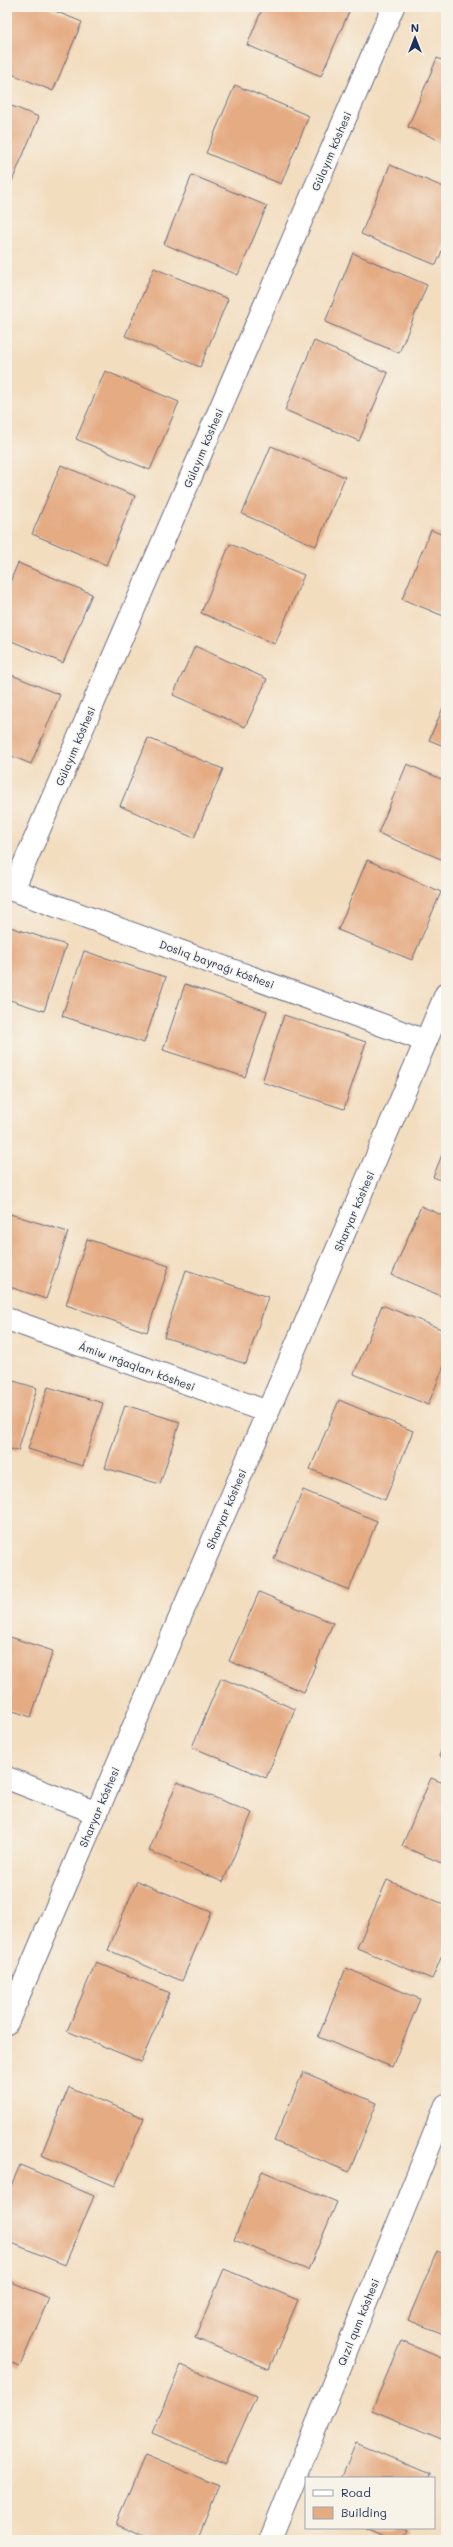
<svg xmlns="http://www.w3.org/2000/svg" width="453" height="2547" viewBox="0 0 453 2547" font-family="Mali,sans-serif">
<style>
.building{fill:#e5ac84}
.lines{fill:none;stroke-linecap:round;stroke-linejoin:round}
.minor-casing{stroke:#676c80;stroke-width:24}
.minor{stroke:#fff;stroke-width:22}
.labels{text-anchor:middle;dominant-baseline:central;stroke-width:3;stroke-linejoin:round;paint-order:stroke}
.street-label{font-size:11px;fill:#1b2f5e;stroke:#f7f3e8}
</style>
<rect width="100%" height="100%" fill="#f7f3e8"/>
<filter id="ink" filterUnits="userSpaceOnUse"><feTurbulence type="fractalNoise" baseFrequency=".025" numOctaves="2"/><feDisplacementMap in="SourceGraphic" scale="8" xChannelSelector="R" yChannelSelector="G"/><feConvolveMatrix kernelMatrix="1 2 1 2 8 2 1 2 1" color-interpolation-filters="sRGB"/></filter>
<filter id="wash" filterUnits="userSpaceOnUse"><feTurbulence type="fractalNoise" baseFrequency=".012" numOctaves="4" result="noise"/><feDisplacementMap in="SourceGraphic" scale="16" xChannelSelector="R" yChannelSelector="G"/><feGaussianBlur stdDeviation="0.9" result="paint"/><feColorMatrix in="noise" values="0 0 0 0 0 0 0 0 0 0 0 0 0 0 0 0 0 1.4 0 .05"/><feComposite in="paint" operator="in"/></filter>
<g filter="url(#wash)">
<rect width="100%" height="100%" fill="#f3ddbf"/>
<g id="blocks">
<g class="building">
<path d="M7,7H45L82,22L53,91L7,72Z"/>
<path d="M263,7H351L321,76L247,45Z"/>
<path d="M437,58L446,62V143L408,127Z"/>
<path d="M235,85L309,116L281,184L206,153Z"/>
<path d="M7,104L39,117L10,186L7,185Z"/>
<path d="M390,165L446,188V241L436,265L361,234Z"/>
<path d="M192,175L267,206L238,275L164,244Z"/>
<path d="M353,253L427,285L399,353L325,322Z"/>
<path d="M154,268L228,299L200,367L125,336Z"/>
<path d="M314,341L388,373L359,441L285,410Z"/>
<path d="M105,371L179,402L150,470L76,439Z"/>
<path d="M271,446L345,477L316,546L242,514Z"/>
<path d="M61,465L135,496L106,565L32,534Z"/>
<path d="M431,530L446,536V617L402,599Z"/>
<path d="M230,544L304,575L275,644L201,613Z"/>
<path d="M18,563L92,594L63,663L7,639V589Z"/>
<path d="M195,646L267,679L245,727L173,695Z"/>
<path d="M7,673L60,695L31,764L7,754Z"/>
<path d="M446,701V747L429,740Z"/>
<path d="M148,738L223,769L194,838L120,806Z"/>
<path d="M407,764L446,781V861L378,833Z"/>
<path d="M367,860L441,892L412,960L338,930Z"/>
<path d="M7,926L66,945L44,1011L7,999Z"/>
<path d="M84,951L166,977L144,1043L62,1016Z"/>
<path d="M185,984L267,1011L245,1077L163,1050Z"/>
<path d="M284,1015L366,1042L344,1109L262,1082Z"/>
<path d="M446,1145V1182L433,1177Z"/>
<path d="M421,1206L446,1217V1298L392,1275Z"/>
<path d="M7,1213L68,1232L46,1299L7,1286Z"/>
<path d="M87,1239L169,1266L147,1332L66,1305Z"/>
<path d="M186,1270L268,1297L246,1364L164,1337Z"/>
<path d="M382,1305L446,1331V1361L428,1405L354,1374Z"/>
<path d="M7,1379L37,1388L18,1451L7,1448Z"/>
<path d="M48,1387L103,1403L83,1466L28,1449Z"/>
<path d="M339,1400L413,1431L385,1500L310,1469Z"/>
<path d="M125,1405L180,1422L160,1484L105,1468Z"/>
<path d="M303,1490L377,1521L349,1590L274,1559Z"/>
<path d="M259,1592L333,1623L304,1692L229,1661Z"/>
<path d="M7,1636L53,1651L31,1717L7,1709Z"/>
<path d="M221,1678L295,1709L266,1778L192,1747Z"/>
<path d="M446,1738V1759L439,1756Z"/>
<path d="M431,1778L446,1784V1865L402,1846Z"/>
<path d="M177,1782L252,1813L223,1882L149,1851Z"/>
<path d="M387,1880L446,1905V1946L432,1979L357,1948Z"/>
<path d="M137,1881L211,1912L182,1981L108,1950Z"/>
<path d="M96,1962L170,1993L141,2062L67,2031Z"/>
<path d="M346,1968L420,1999L392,2067L318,2037Z"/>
<path d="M303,2072L377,2103L349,2172L274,2141Z"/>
<path d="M69,2087L144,2118L115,2186L41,2155Z"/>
<path d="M20,2165L94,2196L65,2265L7,2241V2195Z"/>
<path d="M262,2171L337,2202L308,2270L234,2240Z"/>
<path d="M437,2251L446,2255V2335L408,2320Z"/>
<path d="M224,2269L298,2300L269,2369L195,2338Z"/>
<path d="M7,2280L49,2298L20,2366L7,2361Z"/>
<path d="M401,2341L446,2360V2441L372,2410Z"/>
<path d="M181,2365L256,2396L226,2464L152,2433Z"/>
<path d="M356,2443L430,2474L429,2478H341Z"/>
<path d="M145,2455L219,2486L197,2540H155L116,2524Z"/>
<path d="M366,2528H408L403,2540H394Z"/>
</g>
</g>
</g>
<g filter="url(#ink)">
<use href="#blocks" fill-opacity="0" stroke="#676c80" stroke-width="1"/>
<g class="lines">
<defs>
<g id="minor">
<path d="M7,888L426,1041"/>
<path d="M13,890L393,7"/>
<path d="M7,1319L268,1412"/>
<path d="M7,1778L97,1813"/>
<path d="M7,2023L446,994"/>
<path d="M270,2540L446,2105"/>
</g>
</defs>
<use href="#minor" class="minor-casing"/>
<use href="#minor" class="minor"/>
</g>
</g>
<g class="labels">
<g class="street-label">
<text transform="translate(331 151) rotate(-67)">Gúlayım kóshesi</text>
<text transform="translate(203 448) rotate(-67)">Gúlayım kóshesi</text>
<text transform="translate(75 746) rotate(-67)">Gúlayım kóshesi</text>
<text transform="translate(217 964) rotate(20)">Doslıq bayraǵı kóshesi</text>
<text transform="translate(354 1211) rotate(-67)">Sharyar kóshesi</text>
<text transform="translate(137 1366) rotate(20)">Ámiw ırǵaqları kóshesi</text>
<text transform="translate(226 1509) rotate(-67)">Sharyar kóshesi</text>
<text transform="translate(99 1807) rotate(-67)">Sharyar kóshesi</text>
<text transform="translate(358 2322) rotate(-68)">Qızıl qum kóshesi</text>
</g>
</g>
<rect width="453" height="2547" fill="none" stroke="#f7f3e8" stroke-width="24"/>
<rect x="305" y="2477" width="130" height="52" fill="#f7f3e8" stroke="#9fa5b1"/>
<rect x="313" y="2490" width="20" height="6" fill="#ffffff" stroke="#9fa5b1"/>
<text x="341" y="2497" font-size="12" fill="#1b2f5e">Road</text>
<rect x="313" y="2507" width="20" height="12" fill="#e5ac84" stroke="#9fa5b1"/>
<text x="341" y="2517" font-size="12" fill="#1b2f5e">Building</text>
<g transform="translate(415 38)" stroke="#f7f3e8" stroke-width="3" paint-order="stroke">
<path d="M0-3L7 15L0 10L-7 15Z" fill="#1b2f5e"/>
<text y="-6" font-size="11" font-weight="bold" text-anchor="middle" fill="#1b2f5e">N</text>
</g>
</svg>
